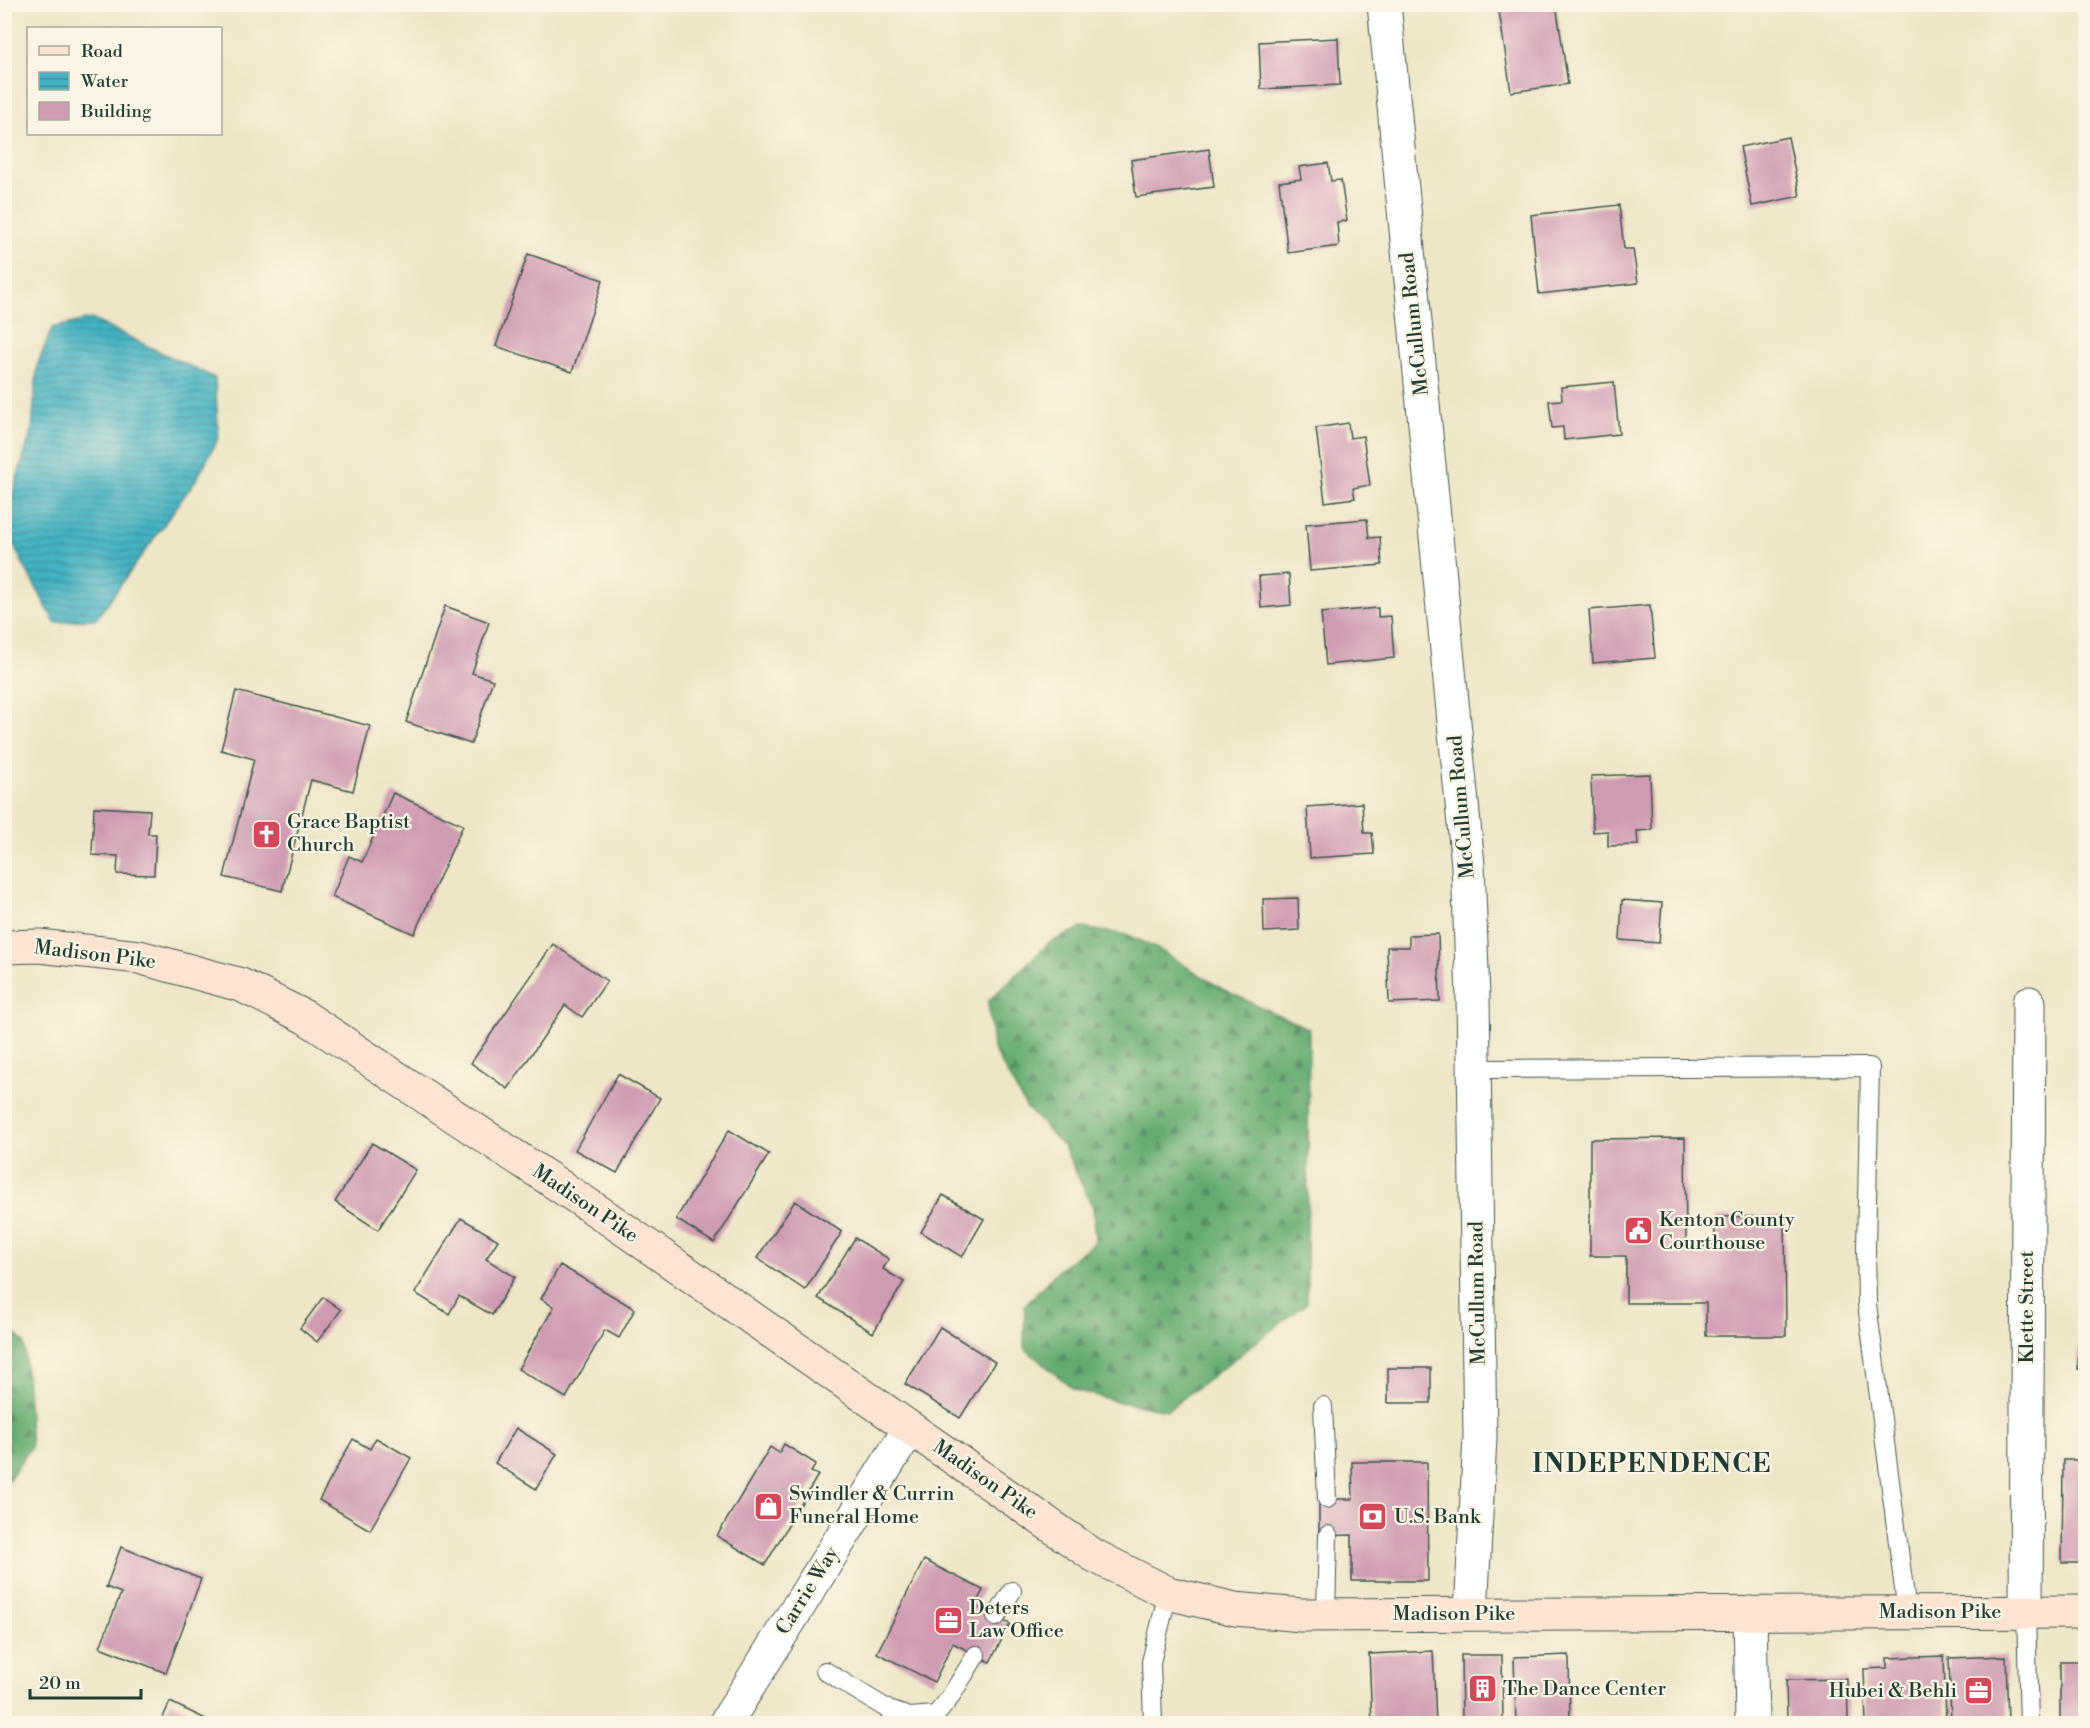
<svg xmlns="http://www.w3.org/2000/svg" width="2090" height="1728" viewBox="0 0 2090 1728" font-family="'Libre Bodoni',serif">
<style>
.forest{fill:url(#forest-firs);stroke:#427452;stroke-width:1.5}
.water{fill:url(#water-rules);stroke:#32787a;stroke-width:1.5}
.building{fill:#cf9bb2}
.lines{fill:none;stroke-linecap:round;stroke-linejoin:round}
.service-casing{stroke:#3e564a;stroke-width:20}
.minor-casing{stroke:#3e564a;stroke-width:35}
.tertiary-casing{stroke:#3e564a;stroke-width:35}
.secondary-casing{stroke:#3e564a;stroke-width:35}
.service{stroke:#fff;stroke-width:18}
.minor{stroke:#fff;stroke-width:33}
.tertiary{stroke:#fff;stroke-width:33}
.secondary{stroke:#fce5d0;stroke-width:33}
.labels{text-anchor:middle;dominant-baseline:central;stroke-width:4.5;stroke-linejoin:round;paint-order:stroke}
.street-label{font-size:20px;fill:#1f3d34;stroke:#fcf5e5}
.poi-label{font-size:20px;fill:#1f3d34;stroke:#fcf5e5;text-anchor:start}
.district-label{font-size:26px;font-weight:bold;letter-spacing:1.5px;fill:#1f3d34;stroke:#fcf5e5}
</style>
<defs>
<pattern id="forest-firs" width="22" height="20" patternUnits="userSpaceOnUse" patternTransform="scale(1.5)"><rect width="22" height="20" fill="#65ab71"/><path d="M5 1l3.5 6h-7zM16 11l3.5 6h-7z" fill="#538c5e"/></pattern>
<pattern id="water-rules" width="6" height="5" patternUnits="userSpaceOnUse" patternTransform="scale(1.5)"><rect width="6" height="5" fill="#44b2c1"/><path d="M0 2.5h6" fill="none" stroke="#38929e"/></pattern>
</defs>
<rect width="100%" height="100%" fill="#fcf5e5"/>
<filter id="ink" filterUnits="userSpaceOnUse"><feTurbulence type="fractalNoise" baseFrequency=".0167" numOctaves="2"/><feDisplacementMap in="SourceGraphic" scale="12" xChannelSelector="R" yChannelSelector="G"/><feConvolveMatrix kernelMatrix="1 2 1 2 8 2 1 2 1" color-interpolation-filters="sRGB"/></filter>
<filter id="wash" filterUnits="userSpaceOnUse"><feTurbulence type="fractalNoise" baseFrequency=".008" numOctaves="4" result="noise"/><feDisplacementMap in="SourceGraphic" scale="24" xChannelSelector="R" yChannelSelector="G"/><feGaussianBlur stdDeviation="1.35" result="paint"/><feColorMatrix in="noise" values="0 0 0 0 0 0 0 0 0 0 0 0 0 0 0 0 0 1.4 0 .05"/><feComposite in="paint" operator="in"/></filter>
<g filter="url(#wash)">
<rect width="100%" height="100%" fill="#eee6c7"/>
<g class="forest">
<path d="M1081,928L1129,935L1163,952L1224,990L1309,1029L1307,1303L1168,1410L1120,1402L1075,1390L1024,1348L1025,1305L1058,1270L1095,1242L1093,1208L1064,1147L1026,1107L993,1049L988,1001L1049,943Z"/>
<path d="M5,1324L24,1342L31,1447L5,1485Z"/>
</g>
<path class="water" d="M91,319L215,378L219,437L198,477L97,618L55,623L5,530V518L32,429L37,366L52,328Z"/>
<g id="blocks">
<g class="building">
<path d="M1498,4H1556L1568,84L1511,92Z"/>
<path d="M1338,38L1340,85L1261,89L1259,42Z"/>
<path d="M1788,137L1800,196L1752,206L1740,147Z"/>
<path d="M1209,149L1214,187L1136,197L1131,160Z"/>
<path d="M1328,163L1331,181L1341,180L1347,221L1337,222L1339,246L1288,253L1279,182L1301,179L1299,167Z"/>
<path d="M1619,205L1624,249H1633L1638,283L1539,294L1531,215Z"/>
<path d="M528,254L603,280L572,372L496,346Z"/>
<path d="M1614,382L1619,434L1564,440L1563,427L1552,428L1549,401L1562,400L1561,387Z"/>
<path d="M1348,423L1350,438L1363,436L1370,485L1353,488L1355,498L1325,502L1316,428Z"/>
<path d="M1367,519L1369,538L1380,537L1382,565L1310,571L1306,524Z"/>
<path d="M1289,574L1291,605L1261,608L1259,576Z"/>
<path d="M1650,605L1655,658L1593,663L1589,610Z"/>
<path d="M445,606L489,622L472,673L493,680L471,744L406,722Z"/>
<path d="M1378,608V617L1391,616L1394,658L1326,665L1321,613Z"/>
<path d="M236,691L370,726L353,791L311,780L282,891L224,877L254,759L221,750Z"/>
<path d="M1650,774L1652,830L1637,831L1638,845L1608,846V831L1593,832L1591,776Z"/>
<path d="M393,793L463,825L414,934L332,897L349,856L362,862Z"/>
<path d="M1362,803L1364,833H1372L1374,854L1310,858L1307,807Z"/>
<path d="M94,807L150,810L148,834H156L154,875L117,874L118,856L92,855Z"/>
<path d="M1298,898L1299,930L1264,932L1263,899Z"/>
<path d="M1622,900L1662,903L1659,943L1620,940Z"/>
<path d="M1438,934L1440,1001L1389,1003L1387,947H1409V935Z"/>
<path d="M553,944L607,981L582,1017L565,1005L508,1089L471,1063Z"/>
<path d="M618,1074L660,1098L617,1173L575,1150Z"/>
<path d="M729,1130L769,1154L714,1243L676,1219Z"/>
<path d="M1685,1138L1686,1246H1715V1217L1785,1216L1786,1336H1706V1303H1626V1256H1590V1139Z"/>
<path d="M372,1143L416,1170L378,1230L335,1202Z"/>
<path d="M943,1195L984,1219L962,1257L921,1232Z"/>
<path d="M795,1201L842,1232L805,1290L757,1258Z"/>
<path d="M461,1218L498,1240L486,1259L515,1277L492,1315L459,1296L449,1314L415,1293Z"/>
<path d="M855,1238L889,1259L883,1269L904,1282L873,1333L818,1298Z"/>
<path d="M560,1265L635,1309L619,1338L605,1330L566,1398L518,1369L554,1307L541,1299Z"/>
<path d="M323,1297L341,1310L317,1342L300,1328Z"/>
<path d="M2080,1318L2086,1319V1369H2078Z"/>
<path d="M940,1327L995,1362L960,1418L905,1384Z"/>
<rect x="1388" y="1368" width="43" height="35"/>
<path d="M516,1428L557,1454L536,1489L495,1463Z"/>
<path d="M376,1438L411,1458L370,1530L319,1500L353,1439L370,1449Z"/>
<path d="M784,1444L816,1464L811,1472L818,1475L765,1565L717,1536L770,1447L779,1453Z"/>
<path d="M2063,1460H2086V1563H2062Z"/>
<path d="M1352,1462H1427L1428,1581H1352V1535L1319,1536V1499H1353Z"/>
<path d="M121,1547L201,1579L166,1673L100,1647L121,1593L106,1587Z"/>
<path d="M924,1560L983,1590L975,1606L1010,1624L990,1662L953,1643L934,1682L877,1653Z"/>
<path d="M1433,1651L1436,1724H1372L1369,1654Z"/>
<path d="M1461,1655H1502L1503,1724H1462Z"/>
<path d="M1569,1655L1570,1724H1516L1514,1657Z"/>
<path d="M1944,1656L1946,1724H1866L1864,1669L1887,1668V1658Z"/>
<path d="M2006,1656L2008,1724H1951L1949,1658Z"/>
<rect x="2060" y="1661" width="26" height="63"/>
<path d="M1847,1679L1848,1719H1835L1836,1724H1799V1719H1787L1786,1680Z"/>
<path d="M170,1702L216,1724H160Z"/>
</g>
</g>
</g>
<g filter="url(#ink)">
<use href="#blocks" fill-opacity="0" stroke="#3e564a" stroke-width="1.5"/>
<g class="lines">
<defs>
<g id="service">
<path d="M1475,1069L1870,1067L1866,1247L1867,1304L1907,1612"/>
<path d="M1323,1406L1327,1499"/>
<path d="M2026,1612L2029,1724"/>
<path d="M1326,1614L1328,1535"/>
<path d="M996,1617L1012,1591"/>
<path d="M825,1671L889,1710L909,1717L936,1715L949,1699L976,1655"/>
<path d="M1153,1724L1151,1662L1168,1593"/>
</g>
<g id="minor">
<path d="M2026,1612L2029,1003"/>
<path d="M1750,1613L1752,1724"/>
<path d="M725,1724L910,1428"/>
</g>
<path id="tertiary" d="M1384,4L1468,865L1473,998L1480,1437L1471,1613"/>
<path id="secondary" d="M4,947L39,946L139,957L241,985L305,1017L602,1214L1093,1555L1168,1593L1235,1609L1301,1615L2086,1612"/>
</defs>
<use href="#service" class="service-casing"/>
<use href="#minor" class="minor-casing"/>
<use href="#tertiary" class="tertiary-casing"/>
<use href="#secondary" class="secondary-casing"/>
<use href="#service" class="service"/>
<use href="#minor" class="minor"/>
<use href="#tertiary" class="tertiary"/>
<use href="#secondary" class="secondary"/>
</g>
</g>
<defs>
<symbol id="church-square" viewBox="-11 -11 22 22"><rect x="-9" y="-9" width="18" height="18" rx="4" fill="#d1495b" stroke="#fcf5e5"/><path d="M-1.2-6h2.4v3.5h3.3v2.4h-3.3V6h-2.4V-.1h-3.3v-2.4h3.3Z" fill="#fff"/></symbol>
<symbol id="civic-square" viewBox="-11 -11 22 22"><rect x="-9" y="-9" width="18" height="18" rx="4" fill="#d1495b" stroke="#fcf5e5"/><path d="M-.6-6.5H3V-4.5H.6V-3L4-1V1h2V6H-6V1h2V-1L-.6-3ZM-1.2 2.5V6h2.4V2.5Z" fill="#fff"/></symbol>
<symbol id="shop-square" viewBox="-11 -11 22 22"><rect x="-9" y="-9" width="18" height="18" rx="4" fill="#d1495b" stroke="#fcf5e5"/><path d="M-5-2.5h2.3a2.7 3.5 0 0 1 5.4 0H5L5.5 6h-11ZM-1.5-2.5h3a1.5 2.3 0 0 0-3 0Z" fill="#fff"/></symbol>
<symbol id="bank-square" viewBox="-11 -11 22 22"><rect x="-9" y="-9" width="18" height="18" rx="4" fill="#d1495b" stroke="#fcf5e5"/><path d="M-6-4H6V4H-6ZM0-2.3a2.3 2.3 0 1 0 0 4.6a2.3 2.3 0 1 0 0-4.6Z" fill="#fff"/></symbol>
<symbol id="office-square" viewBox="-11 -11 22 22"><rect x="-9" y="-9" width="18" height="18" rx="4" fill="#d1495b" stroke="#fcf5e5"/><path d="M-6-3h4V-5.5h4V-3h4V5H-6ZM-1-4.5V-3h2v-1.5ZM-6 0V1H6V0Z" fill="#fff"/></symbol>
<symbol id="building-square" viewBox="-11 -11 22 22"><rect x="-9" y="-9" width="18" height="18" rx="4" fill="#d1495b" stroke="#fcf5e5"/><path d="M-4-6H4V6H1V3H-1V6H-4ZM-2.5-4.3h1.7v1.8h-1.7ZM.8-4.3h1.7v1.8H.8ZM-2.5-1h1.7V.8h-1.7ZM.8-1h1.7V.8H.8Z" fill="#fff"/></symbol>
</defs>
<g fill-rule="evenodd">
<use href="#church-square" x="250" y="818" width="33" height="33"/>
<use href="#civic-square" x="1622" y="1214" width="33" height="33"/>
<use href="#shop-square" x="752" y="1490" width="33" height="33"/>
<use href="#bank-square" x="1356" y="1500" width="33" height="33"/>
<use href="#office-square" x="932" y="1604" width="33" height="33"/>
<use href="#building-square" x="1466" y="1672" width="33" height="33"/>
<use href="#office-square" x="1962" y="1674" width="33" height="33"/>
</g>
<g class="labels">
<g class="street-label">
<text transform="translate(1415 324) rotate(-96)">McCullum Road</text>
<text transform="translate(1462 807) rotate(-95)">McCullum Road</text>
<text transform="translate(95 955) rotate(7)">Madison Pike</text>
<text transform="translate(585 1204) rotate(34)">Madison Pike</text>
<text transform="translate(1478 1293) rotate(-91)">McCullum Road</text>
<text transform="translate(2027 1307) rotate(-90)">Klette Street</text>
<text transform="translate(985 1480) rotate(35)">Madison Pike</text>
<text transform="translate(808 1591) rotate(-58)">Carrie Way</text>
<text x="1940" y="1612">Madison Pike</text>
<text x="1454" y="1614">Madison Pike</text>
</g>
<g class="poi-label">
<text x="287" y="822">Grace Baptist<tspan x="287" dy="23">Church</tspan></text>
<text x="1659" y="1220">Kenton County<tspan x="1659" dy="23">Courthouse</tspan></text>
<text x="789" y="1494">Swindler &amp; Currin<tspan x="789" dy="23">Funeral Home</tspan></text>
<text x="1394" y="1517">U.S. Bank</text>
<text x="969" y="1608">Deters<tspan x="969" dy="23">Law Office</tspan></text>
<text x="1503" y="1689">The Dance Center</text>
<text x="1957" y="1691" text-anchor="end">Hubei &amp; Behli</text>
</g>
<g class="district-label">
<text x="1652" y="1464">INDEPENDENCE</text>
</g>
</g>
<rect width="2090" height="1728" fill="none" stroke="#fcf5e5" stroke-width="24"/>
<rect x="27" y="27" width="195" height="108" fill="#fcf5e5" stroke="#a4ab9e" stroke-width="1.5"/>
<rect x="39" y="46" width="30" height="9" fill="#fce5d0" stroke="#a4ab9e" stroke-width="1.5"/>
<text x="81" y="57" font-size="18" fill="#1f3d34">Road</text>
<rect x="39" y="72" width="30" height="18" fill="url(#water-rules)" stroke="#a4ab9e" stroke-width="1.5"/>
<text x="81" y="87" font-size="18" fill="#1f3d34">Water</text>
<rect x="39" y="102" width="30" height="18" fill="#cf9bb2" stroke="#a4ab9e" stroke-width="1.5"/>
<text x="81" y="117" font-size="18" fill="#1f3d34">Building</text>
<path d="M30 1689v9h111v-9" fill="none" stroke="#1f3d34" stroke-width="3"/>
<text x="39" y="1689" font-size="18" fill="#1f3d34" stroke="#fcf5e5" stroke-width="4.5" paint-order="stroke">20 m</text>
</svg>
